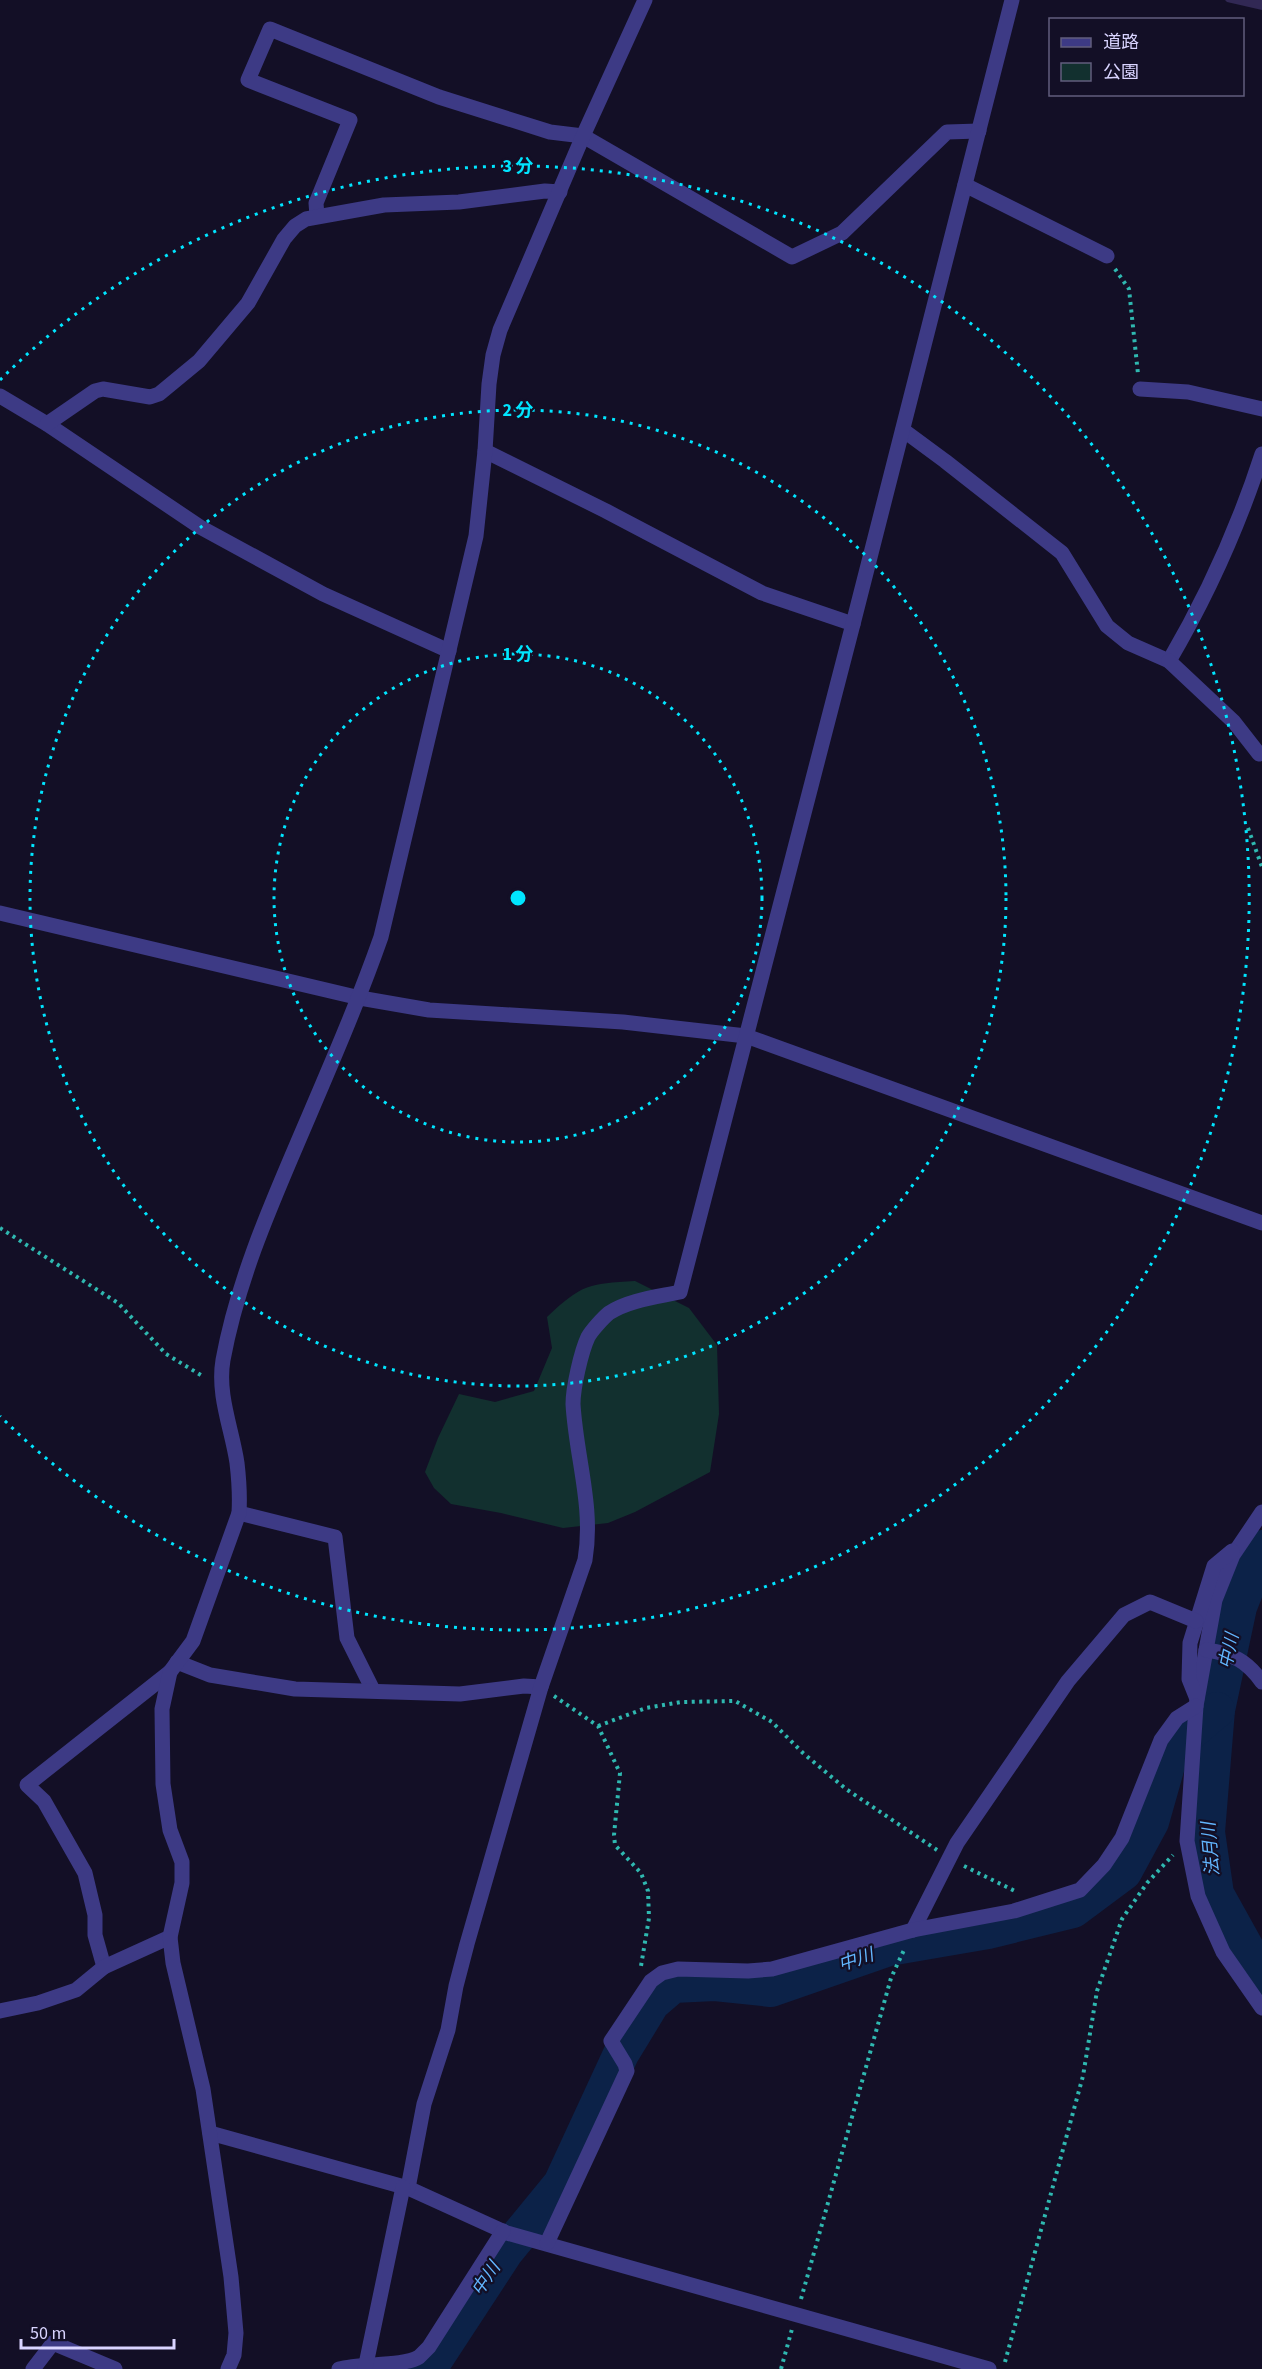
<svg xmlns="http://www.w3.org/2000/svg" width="1262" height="2369" viewBox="0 0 1262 2369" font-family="'Source Sans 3','Noto Sans JP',sans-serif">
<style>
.green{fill:#12302f}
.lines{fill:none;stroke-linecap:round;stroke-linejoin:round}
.river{stroke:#0c2248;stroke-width:36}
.path{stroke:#2fb8b0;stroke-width:4;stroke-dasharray:3 4.5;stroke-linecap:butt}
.minor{stroke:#3d3a85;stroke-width:15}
.wall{fill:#312854}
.ring{fill:none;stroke:#00e5ff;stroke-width:3;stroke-dasharray:3 6}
.labels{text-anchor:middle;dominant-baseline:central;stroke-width:4.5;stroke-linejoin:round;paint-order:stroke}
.water-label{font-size:18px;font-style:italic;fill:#62b6ff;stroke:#130f26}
.centre{fill:#00e5ff;stroke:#130f26;stroke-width:3}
.ring-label{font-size:18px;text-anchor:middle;font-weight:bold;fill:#00e5ff;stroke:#130f26;stroke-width:4.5;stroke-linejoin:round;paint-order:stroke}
</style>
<rect width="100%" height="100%" fill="#130f26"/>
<path class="green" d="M635,1281L689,1308L717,1345L719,1414L710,1472L635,1512L608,1523L563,1528L501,1513L451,1504L434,1488L425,1472L438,1438L459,1394L495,1402L534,1391L552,1348L547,1317C582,1284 588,1284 635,1281Z"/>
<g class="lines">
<g class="river">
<path d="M1262,1548L1239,1607L1217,1710L1207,1832L1216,1894L1262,1977"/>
<path d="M425,2369L432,2364L506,2251L561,2184L621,2054L652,2003L673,1985L715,1983L771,1989L889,1948L988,1931L1073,1910L1124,1872L1151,1822L1172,1748L1217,1710"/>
</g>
<g class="path">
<path d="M1115,269L1129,289L1138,374"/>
<path d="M1248,828L1262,867"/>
<path d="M0,1228L118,1303L166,1354L204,1377"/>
<path d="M554,1696L598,1726L620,1773L614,1835L615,1845L641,1873L648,1891L649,1918L641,1966"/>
<path d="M598,1726L646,1708L681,1702L735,1701L772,1722L803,1753L846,1789L937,1850"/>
<path d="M964,1866L1017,1892"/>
<path d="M801,2299L891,1978L904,1950"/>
<path d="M1005,2362L1083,2076L1097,1991L1122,1919L1147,1883L1173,1855"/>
<path d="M781,2369L792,2329"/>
</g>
<g class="minor">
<path d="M965,185L1107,256"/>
<path d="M317,216L316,203L350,120L248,80L270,29L439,97L550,132L583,136L792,257L842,233L947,132L979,131"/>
<path d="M1140,389L1188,392L1262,409"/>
<path d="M0,396L47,424L200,527L323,594L449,651"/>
<path d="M47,424L95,391L103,389L150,397L159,394L199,361L248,303L284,239L295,226L306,219L384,205L459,202L545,191L560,192"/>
<path d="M903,430L945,461L1062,553L1107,626L1128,643L1169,661C1207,596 1239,525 1262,454"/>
<path d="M485,451L606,511L762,593L853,624"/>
<path d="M1169,661L1234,722L1259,754"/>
<path d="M0,913L360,998L429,1010L623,1022L746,1036L1262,1223"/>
<path d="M1262,1512L1233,1555L1215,1600L1196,1706L1187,1841L1198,1896L1223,1952L1262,2008"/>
<path d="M239,1513L335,1537L347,1638L373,1690"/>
<path d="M1206,1650C1233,1654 1246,1660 1262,1682"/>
<path d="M177,1662L210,1675L295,1689L460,1694L524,1686L541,1687"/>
<path d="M1197,1699L1189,1679L1190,1643L1214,1566L1232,1551"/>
<path d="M913,1930L957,1843L1068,1681L1124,1615L1150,1602L1196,1621"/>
<path d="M104,1967L95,1935V1915L85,1873L44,1801L27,1785L170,1672"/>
<path d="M0,2011L38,2003L76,1990L104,1967L170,1937"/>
<path d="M210,2133L408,2188L507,2233L989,2369"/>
<path d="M408,2188L424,2104L448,2030L456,1986L467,1944L541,1687L585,1560C594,1507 576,1457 573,1404C573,1388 581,1352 588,1337C592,1330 603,1318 609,1313C629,1300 657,1297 680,1292L853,624L1012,0"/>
<path d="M547,2243L627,2071L625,2064L611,2041L651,1981L662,1973L678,1969L748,1971L772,1969L913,1930L1014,1911L1080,1890L1104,1865L1122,1838L1161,1740L1177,1718L1196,1706"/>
<path d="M33,2369L53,2343L115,2369"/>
<path d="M228,2369L234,2355L236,2333L231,2277L203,2089L173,1963L170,1937L182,1883V1862L170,1830L163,1784L162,1709L170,1672L193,1641L239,1513C240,1496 239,1480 237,1463C232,1429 217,1395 223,1360C237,1284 267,1214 297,1144C326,1076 356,1008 381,937L476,536L485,451L489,384L493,355L500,330L583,136L645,0"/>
<path d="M339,2369C361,2363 402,2367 419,2357C422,2354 426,2350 429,2347L503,2231"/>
<path d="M365,2369L403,2187"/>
</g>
</g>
<path class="wall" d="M1225,0H1262V10L1227,2Z"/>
<g class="ring">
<circle cx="518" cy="898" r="244"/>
<circle cx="518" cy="898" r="488"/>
<path d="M0 380A732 732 0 1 1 0 1416"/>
</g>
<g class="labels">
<g class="water-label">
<text transform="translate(1229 1651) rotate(-78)">中川</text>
<text transform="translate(1211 1849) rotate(-95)">法月川</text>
<text transform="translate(856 1960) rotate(-19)">中川</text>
<text transform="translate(486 2279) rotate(-56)">中川</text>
</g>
</g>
<circle cx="518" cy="898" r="9" class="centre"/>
<g class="ring-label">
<text x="518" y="172">3 分</text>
<text x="518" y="416">2 分</text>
<text x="518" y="660">1 分</text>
</g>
<rect x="1049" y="18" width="195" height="78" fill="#130f26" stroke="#625e7d" stroke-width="1.5"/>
<rect x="1061" y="38" width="30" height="9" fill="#3d3a85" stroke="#625e7d" stroke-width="1.5"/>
<text x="1103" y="48" font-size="18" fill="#d9d4ff">道路</text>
<rect x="1061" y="63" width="30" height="18" fill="#12302f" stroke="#625e7d" stroke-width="1.5"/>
<text x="1103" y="78" font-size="18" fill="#d9d4ff">公園</text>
<path d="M21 2339v9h153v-9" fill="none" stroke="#d9d4ff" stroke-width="3"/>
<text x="30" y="2339" font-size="18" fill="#d9d4ff" stroke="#130f26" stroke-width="4.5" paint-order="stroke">50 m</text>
</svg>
